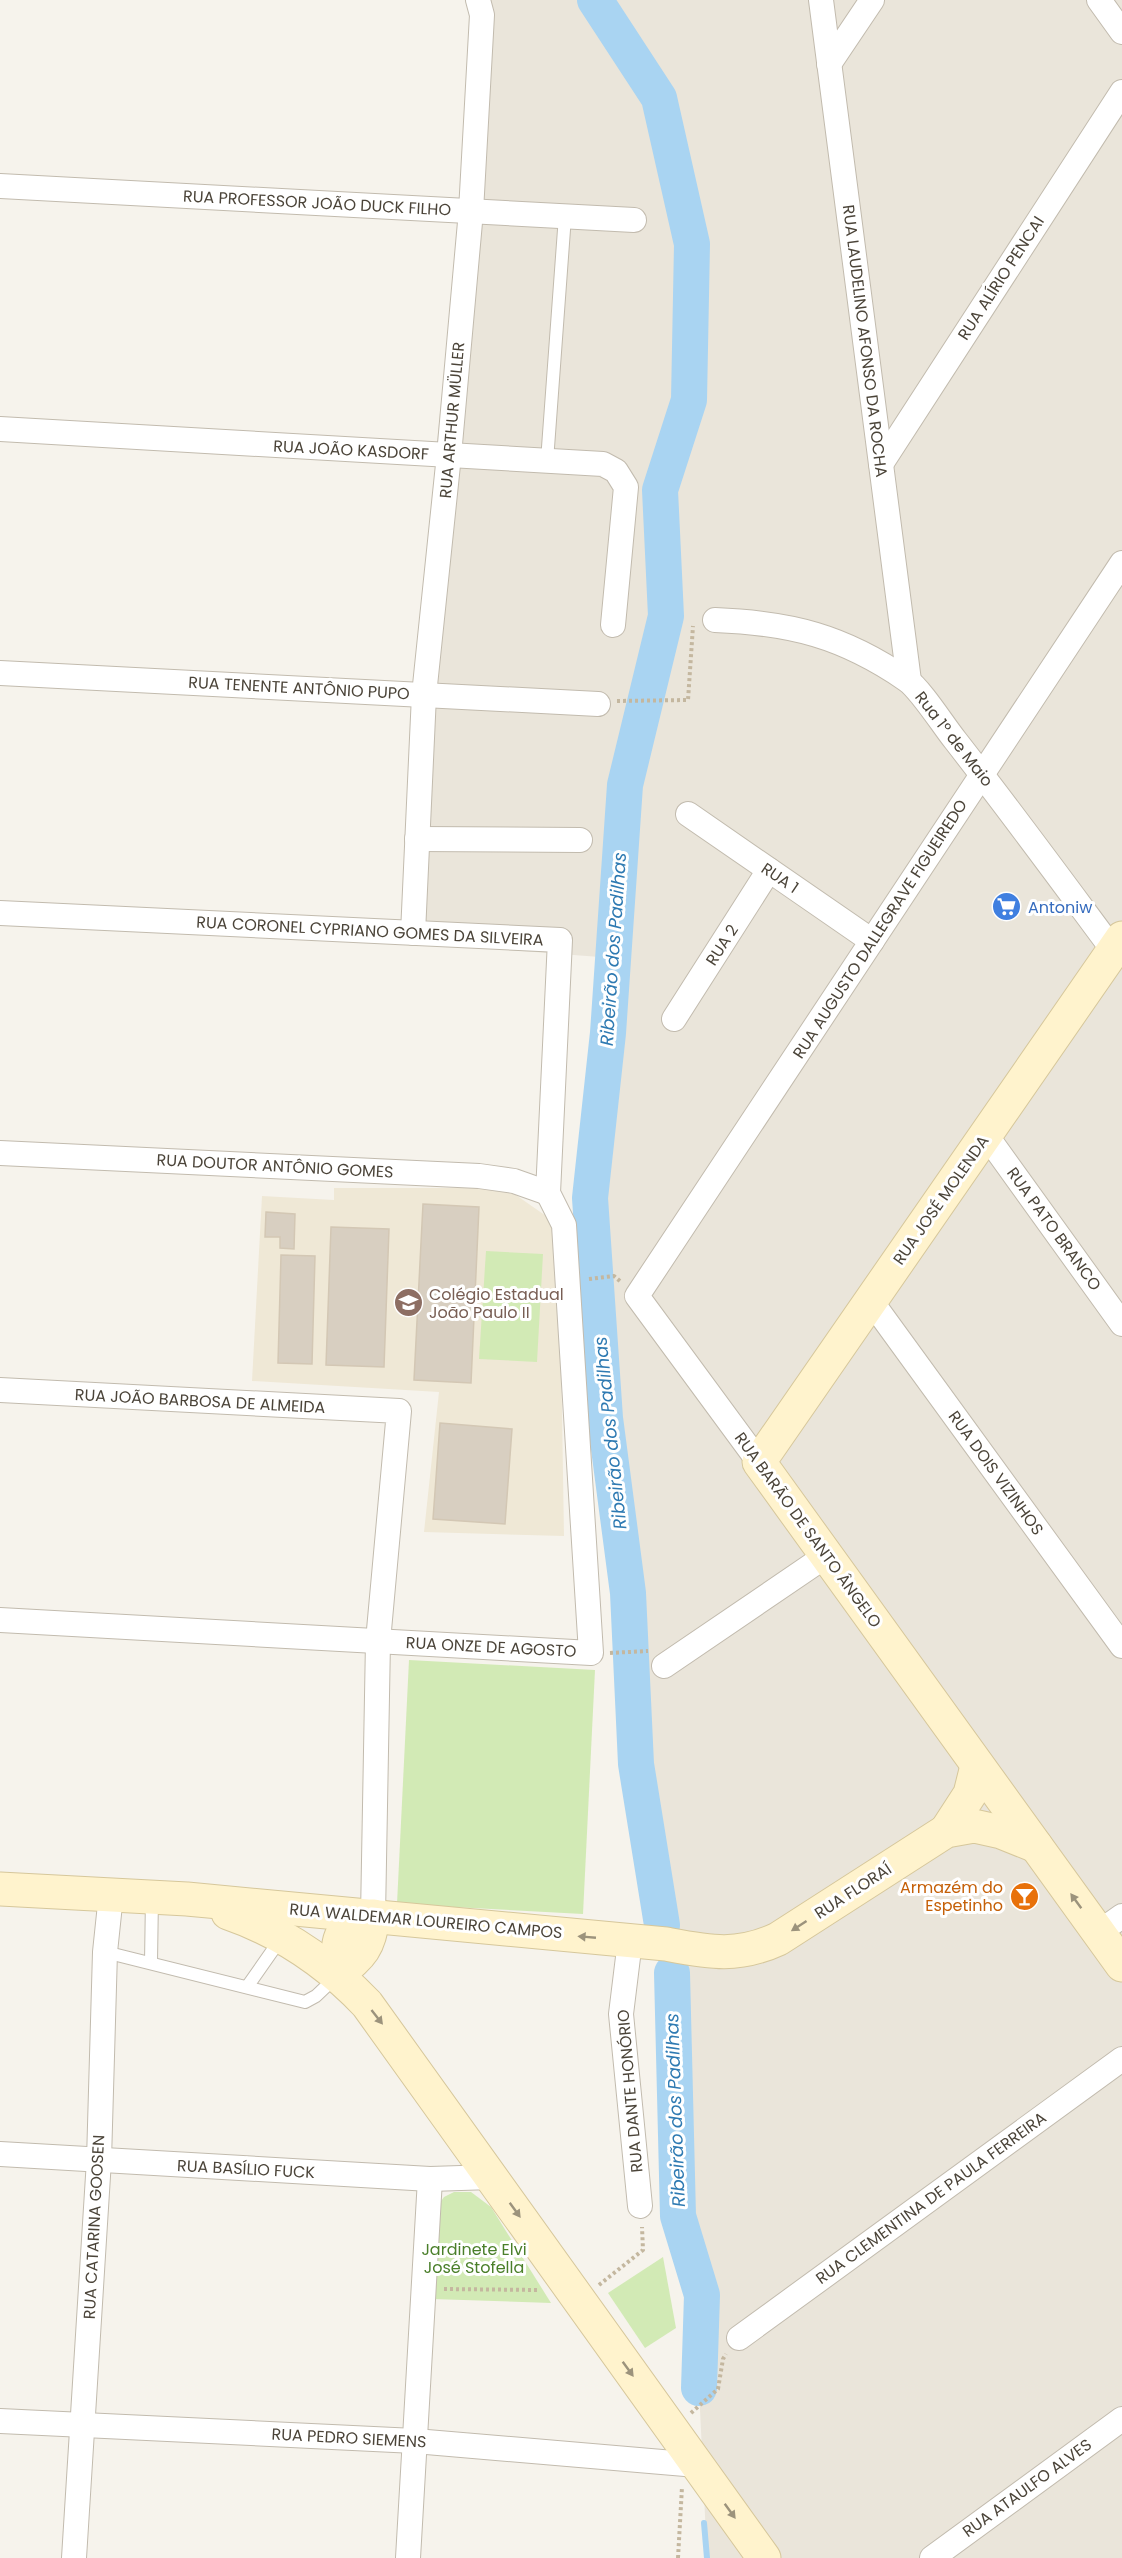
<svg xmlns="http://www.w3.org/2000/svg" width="1122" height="2558" viewBox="0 0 1122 2558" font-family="Poppins,sans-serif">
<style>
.residential{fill:#eae5da}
.education{fill:#efe8d6}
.green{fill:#d2eab5}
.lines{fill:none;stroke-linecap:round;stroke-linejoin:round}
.stream{stroke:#a9d4f2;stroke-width:6}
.river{stroke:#a9d4f2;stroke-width:36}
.building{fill:#d8cfc1;stroke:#d3c7b4;stroke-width:1.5}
.lane-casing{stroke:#c2bbae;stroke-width:14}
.street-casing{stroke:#c2bbae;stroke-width:26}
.secondary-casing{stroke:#d6c79b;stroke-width:35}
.path{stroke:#c4b79f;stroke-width:4;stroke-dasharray:3 3;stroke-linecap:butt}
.lane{stroke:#fff;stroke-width:12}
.street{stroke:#fff;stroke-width:24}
.secondary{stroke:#fff3cd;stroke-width:33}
.oneway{fill:#9c937c}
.labels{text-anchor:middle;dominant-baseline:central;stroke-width:6;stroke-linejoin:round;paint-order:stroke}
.street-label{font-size:16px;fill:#4b4439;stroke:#fff}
.shop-label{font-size:16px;fill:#366cbe;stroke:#fff;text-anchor:start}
.education-label{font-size:16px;fill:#785e54;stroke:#fff;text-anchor:start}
.food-label{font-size:16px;fill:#c56008;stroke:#fff;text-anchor:end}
.park-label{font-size:16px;fill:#4a7f2a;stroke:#fff}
.water-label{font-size:18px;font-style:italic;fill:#2e7ab2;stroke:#fff}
</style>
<rect width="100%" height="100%" fill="#f6f3ec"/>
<path class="residential" d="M481,0H1122V2558H707L699,2388L702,2296L678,2216L672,1973L636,1764L628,1593L605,1418L590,1198L608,1033L613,958L405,942L437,694L435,463Z"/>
<path class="education" d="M334,1188H506L559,1225L564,1536L424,1532L439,1392L252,1381L262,1196L334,1200Z"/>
<g class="green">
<path d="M486,1251L543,1254L537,1362L479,1359Z"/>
<path d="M409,1660L595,1670L583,1914L397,1904Z"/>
<path d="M454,2192H471L491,2207L551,2303L432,2299L434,2211L444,2197Z"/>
<path d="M663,2257L676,2328L645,2348L608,2293Z"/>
</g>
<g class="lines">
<path class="stream" d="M704,2523L707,2558"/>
<g class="river">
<path d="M595,0L659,98L692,244L689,400L660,490L666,616L625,785L608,1033L590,1198L605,1418L628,1593L636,1764L662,1925"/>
<path d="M672,1973L678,2216L702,2295L699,2388"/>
</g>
</g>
<g class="building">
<path d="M423,1204L479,1207L471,1383L414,1380Z"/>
<path d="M266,1212L295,1214L294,1249L280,1248V1237H265Z"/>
<path d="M331,1227L389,1229L384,1367L326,1365Z"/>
<path d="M281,1255L315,1256L312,1364L278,1363Z"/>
<path d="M440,1423L512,1429L505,1524L433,1519Z"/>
</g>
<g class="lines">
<defs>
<g id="lane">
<path d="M547,461L565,216"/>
<path d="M105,1952L305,2002L316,1996L337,1976"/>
<path d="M151,1962L152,1897"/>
<path d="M247,1987L282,1937"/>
</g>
<g id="street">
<path d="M821,0L909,681"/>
<path d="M1099,0L1122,32"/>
<path d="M829,64L872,0"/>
<path d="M0,186L634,220"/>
<path d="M0,429L603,464L616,471L626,487L613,625"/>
<path d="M881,464L1122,92"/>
<path d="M715,620C791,623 843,636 907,680C921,690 943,725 955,740C1009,809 1061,880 1113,950"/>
<path d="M0,673L598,704"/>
<path d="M688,814L872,941"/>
<path d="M417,839L580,840"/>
<path d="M0,913L560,940L548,1193L564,1225L591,1653L0,1620"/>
<path d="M413,933L424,695L449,455L471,211L482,15L478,0"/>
<path d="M674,1019L769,870"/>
<path d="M986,1135L1122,1324"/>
<path d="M0,1153L479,1176L514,1181L548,1193"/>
<path d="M871,1301L1122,1646"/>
<path d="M0,1390L399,1411L378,1641L373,1916"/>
<path d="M759,1462L637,1296L1122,563"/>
<path d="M664,1666L827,1555"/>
<path d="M1098,1933L1122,1916"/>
<path d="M630,1941L621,2014L640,2206"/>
<path d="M0,2154L430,2179L492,2177"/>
<path d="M739,2338L1122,2059"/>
<path d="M0,2421L415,2441L697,2465"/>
<path d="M74,2558L99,2160L105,1952L111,1895"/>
<path d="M408,2558L430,2179"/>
<path d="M932,2558L1122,2419"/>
</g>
<g id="secondary">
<path d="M1122,938L759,1462L1122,1965"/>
<path d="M946,1831L970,1794L977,1766"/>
<path d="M0,1889L187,1899L666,1944C709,1952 737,1958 778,1939L946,1831L974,1826L1001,1832L1036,1846"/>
<path d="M228,1913C283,1932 327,1962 367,2004L764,2558"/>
<path d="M373,1916C370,1948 361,1955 338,1974C338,1938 335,1928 373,1916Z"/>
</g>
</defs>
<use href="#lane" class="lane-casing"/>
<use href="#street" class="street-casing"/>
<use href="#secondary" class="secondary-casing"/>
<g class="path">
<path d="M617,701L688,700L693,626"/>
<path d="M589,1279L614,1276L621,1282"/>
<path d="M610,1653L648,1651"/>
<path d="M599,2285L643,2250L642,2227"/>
<path d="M444,2289L539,2290"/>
<path d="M691,2413L718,2389L723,2359L726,2354"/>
<path d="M678,2558L682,2487"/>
</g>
<use href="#lane" class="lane"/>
<use href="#street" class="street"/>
<use href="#secondary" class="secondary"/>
</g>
<defs><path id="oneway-solid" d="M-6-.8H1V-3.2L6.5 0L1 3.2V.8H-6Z" transform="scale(1.5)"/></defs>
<g class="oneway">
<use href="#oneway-solid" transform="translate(1076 1901) rotate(-126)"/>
<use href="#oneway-solid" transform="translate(799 1926) rotate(147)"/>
<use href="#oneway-solid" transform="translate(587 1937) rotate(-175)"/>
<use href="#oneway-solid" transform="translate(377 2017) rotate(52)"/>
<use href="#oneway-solid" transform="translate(515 2210) rotate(54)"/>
<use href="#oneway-solid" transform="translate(628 2369) rotate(54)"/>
<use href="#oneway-solid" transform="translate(730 2511) rotate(54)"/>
</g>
<defs>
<symbol id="supermarket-disc" viewBox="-11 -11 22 22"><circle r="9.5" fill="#3f7fe0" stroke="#fff"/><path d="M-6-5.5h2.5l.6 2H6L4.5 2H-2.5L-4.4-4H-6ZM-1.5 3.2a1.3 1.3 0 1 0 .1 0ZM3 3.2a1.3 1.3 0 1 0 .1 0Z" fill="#fff"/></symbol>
<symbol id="school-disc" viewBox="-11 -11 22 22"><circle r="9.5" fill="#8d6e63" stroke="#fff"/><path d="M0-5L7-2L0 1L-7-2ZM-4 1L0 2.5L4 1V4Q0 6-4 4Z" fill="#fff"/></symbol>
<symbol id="bar-disc" viewBox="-11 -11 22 22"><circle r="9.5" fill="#e8710a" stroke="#fff"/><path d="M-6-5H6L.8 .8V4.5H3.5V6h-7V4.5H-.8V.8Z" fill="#fff"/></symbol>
</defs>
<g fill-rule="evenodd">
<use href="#supermarket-disc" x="990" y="890" width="33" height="33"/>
<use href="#school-disc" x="392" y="1286" width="33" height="33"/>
<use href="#bar-disc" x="1008" y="1880" width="33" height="33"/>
</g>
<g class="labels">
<g class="street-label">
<text transform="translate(317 203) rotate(3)">RUA PROFESSOR JOÃO DUCK FILHO</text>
<text transform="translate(1001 278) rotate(-57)">RUA ALÍRIO PENCAI</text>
<text transform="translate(865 341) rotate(83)">RUA LAUDELINO AFONSO DA ROCHA</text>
<text transform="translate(452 420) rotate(-85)">RUA ARTHUR MÜLLER</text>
<text transform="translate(351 450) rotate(3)">RUA JOÃO KASDORF</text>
<text transform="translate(299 688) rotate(3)">RUA TENENTE ANTÔNIO PUPO</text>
<text transform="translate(954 739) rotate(52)">Rua 1º de Maio</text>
<text transform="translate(780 878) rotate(34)">RUA 1</text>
<text transform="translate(880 929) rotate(-57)">RUA AUGUSTO DALLEGRAVE FIGUEIREDO</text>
<text transform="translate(370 931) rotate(3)">RUA CORONEL CYPRIANO GOMES DA SILVEIRA</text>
<text transform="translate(722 945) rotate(-57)">RUA 2</text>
<text transform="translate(275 1166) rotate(3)">RUA DOUTOR ANTÔNIO GOMES</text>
<text transform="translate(941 1200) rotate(-55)">RUA JOSÉ MOLENDA</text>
<text transform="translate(1054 1229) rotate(54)">RUA PATO BRANCO</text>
<text transform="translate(200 1401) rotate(3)">RUA JOÃO BARBOSA DE ALMEIDA</text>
<text transform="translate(996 1473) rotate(54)">RUA DOIS VIZINHOS</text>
<text transform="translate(808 1530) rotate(54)">RUA BARÃO DE SANTO ÂNGELO</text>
<text transform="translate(491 1647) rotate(3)">RUA ONZE DE AGOSTO</text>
<text transform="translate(853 1891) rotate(-33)">RUA FLORAÍ</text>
<text transform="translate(426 1921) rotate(5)">RUA WALDEMAR LOUREIRO CAMPOS</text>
<text transform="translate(630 2091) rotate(-95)">RUA DANTE HONÓRIO</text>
<text transform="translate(246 2169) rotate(3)">RUA BASÍLIO FUCK</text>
<text transform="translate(931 2198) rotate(-36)">RUA CLEMENTINA DE PAULA FERREIRA</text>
<text transform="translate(94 2227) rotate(-87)">RUA CATARINA GOOSEN</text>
<text transform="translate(349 2438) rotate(3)">RUA PEDRO SIEMENS</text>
<text transform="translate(1027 2488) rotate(-36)">RUA ATAULFO ALVES</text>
</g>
<g class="shop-label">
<text x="1028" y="907">Antoniw</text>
</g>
<g class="education-label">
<text x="429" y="1294">Colégio Estadual<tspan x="429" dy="18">João Paulo II</tspan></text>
</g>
<g class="food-label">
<text x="1003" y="1887">Armazém do<tspan x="1003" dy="18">Espetinho</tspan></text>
</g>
<g class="park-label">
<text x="474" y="2249">Jardinete Elvi<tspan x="474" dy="18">José Stofella</tspan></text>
</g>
<g class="water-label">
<text transform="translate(613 949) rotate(-86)">Ribeirão dos Padilhas</text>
<text transform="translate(610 1433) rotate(-96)">Ribeirão dos Padilhas</text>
<text transform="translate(675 2110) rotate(-92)">Ribeirão dos Padilhas</text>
</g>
</g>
</svg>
